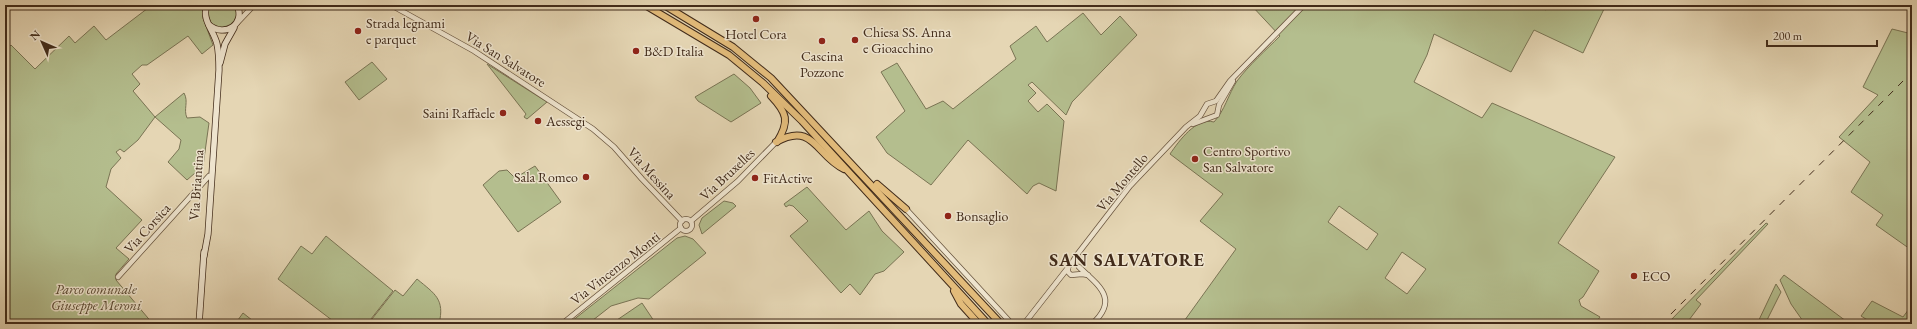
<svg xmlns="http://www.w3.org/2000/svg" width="1917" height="329" viewBox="0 0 1917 329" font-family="'EB Garamond',serif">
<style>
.green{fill:#b4be8e;stroke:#7a7454;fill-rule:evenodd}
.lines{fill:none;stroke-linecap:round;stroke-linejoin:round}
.tertiary-casing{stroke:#6a5640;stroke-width:6}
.secondary-casing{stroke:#412b1a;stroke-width:7}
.trunk-casing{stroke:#412b1a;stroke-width:8}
.tertiary{stroke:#eee4ce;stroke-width:4.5}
.secondary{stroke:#eee4ce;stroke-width:5.5}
.trunk{stroke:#e2bb7a;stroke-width:6}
.rail{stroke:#412b1a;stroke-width:1;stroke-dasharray:7 7;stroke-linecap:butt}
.poi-dot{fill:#8f2418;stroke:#eee4ce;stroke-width:1.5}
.labels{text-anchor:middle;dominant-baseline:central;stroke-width:3;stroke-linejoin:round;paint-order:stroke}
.poi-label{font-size:14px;fill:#412b1a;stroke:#eee4ce;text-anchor:start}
.street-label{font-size:14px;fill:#412b1a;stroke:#eee4ce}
.park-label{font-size:14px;font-style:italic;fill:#584831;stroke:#eee4ce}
.district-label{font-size:18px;font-weight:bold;letter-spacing:1px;fill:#412b1a;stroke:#eee4ce}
</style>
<rect width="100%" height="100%" fill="#e5d6b4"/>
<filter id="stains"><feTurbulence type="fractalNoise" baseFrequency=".005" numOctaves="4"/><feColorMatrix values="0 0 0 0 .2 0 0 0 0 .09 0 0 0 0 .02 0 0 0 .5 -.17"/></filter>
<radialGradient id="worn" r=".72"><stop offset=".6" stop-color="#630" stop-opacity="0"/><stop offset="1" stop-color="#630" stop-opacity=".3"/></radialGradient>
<g class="green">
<path d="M152,5H205L203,18L213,45L202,54L188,36L147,65H142L132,74L140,84L133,91L155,117L184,93C189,102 183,109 187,118L200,117L209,123L203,166L187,180L168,162L179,149L181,140L155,117L138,140L124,152L120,149L116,152L121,158L111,169L106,187L142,220L116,248L129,259L116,274V280L153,324H5V51L11,45L35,69L69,36L75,43L94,26L106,40Z"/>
<path d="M210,5H234C241,15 233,32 220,28C217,27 214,25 211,23L207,13Z"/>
<path d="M1251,5H1465L1470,7L1471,5H1534L1546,10L1548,5H1599L1604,9L1583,53L1534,30L1511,72L1434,34L1427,55L1414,82L1482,118L1492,103L1615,157L1558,243L1599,271L1583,297L1579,300L1581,306L1600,317L1595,324H1182L1236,249L1200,221L1223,194L1170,154C1179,141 1196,117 1214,122C1225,110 1228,95 1237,81C1249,65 1266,50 1280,36ZM1339,206L1378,234L1367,250L1328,222ZM1402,252L1426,269L1407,294L1385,278Z"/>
<path d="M1083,13L1101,35L1120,16L1137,35L1072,102L1066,115L1032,82L1028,85L1036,93L1028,101L1038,112L1047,104L1064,121L1056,191L1039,183L1033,186L1027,194L968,140L931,185L887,153L876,137L905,111L881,72L897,63L926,109L943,101L953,109L1016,59L1010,46L1036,26L1047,42Z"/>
<path d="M1892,29L1912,34V246L1910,249L1876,225L1883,215L1851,192L1870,162L1839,137L1878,95L1863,87Z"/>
<path d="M372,62L387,79L359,100L345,82Z"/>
<path d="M487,64L547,102L527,119L524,117L526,114Z"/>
<path d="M734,74L750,88L761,103L731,122L698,101L695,97Z"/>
<path d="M535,166L561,202L518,232L483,185L499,171L507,170L515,178Z"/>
<path d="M807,187L846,230L869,211L882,231L904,252L884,271L875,274L860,295L850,284L841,293L790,236L808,221L793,206L789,205L786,207L784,204Z"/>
<path d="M724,201L733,203L736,206L702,234L699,225L702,218Z"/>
<path d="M1766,223L1768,224L1696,300L1701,304L1686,324H1667Z"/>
<path d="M326,236L393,291L367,324H337L278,279L301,246L312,254Z"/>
<path d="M685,236L693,239L706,253L649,299L638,298L611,306L588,324H575L572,321L677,238Z"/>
<path d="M1784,275L1850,324H1805L1791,304L1780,280Z"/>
<path d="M417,279C435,294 445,299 439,324H408L403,320L399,324H368L395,290L403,296Z"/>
<path d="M1776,284L1781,292L1765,324H1757Z"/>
<path d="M1872,301L1903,317L1909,309L1912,308V324H1874L1861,316Z"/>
<path d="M642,303L656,324H619L617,320Z"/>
<path d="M243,313L257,324H235Z"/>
</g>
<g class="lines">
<defs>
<g id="tertiary">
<path d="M391,5L474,51L593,129L614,147L642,179L682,221"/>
<path d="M238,22L254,5"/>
<path d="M1193,124L1217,115L1219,105L1233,81"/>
<path d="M906,209L1012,324"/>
<circle cx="686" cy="225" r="6"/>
<path d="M691,221L738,181L776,142"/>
<path d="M1079,267C1098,285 1120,299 1092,324"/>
<path d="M1088,275L1082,274L1071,275L1068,272V267L1072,263L1076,256L1130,186L1186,127L1200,116L1207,104L1216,101L1230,81L1304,5"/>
<path d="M118,277L209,176"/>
<path d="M562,324L681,228"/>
<path d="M1024,324L1067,269"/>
</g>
<g id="secondary">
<path d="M209,25C225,38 246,24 237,5"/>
<path d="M220,63L225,44L234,28"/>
<path d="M204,256L208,234L219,70C219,61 219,53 217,44C214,31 201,19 207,5"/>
<path d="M199,324L204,252"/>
</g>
<g id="trunk">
<path d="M645,5L729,55L763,83L802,121L988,324"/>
<path d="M664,5L733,47L771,78L1001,324"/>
<path d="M771,96C787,113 790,121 777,142"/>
<path d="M776,142C814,121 816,156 844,169"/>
<path d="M877,184L906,209"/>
<path d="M954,291L961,304L979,324"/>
</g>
</defs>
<use href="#tertiary" class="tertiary-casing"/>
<use href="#secondary" class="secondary-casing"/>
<use href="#trunk" class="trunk-casing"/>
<use href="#tertiary" class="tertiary"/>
<use href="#secondary" class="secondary"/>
<use href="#trunk" class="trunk"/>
<path class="rail" d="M1661,324L1912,72"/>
</g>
<g class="poi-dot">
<circle cx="756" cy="19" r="4"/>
<circle cx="358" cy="31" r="4"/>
<circle cx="855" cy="40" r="4"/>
<circle cx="822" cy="41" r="4"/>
<circle cx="636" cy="51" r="4"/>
<circle cx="503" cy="113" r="4"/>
<circle cx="538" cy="121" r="4"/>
<circle cx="1195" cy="159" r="4"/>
<circle cx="586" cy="177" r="4"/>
<circle cx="755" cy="178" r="4"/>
<circle cx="948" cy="216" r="4"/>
<circle cx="1634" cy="276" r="4"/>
</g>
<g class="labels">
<g class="poi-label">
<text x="366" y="23">Strada legnami<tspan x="366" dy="16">e parquet</tspan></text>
<text x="863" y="32">Chiesa SS. Anna<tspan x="863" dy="16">e Gioacchino</tspan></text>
<text x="756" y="34" text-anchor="middle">Hotel Cora</text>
<text x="644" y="51">B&amp;D Italia</text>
<text x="822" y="56" text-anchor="middle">Cascina<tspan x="822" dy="16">Pozzone</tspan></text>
<text x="495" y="113" text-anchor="end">Saini Raffaele</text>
<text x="546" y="121">Aessegi</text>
<text x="1203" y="151">Centro Sportivo<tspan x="1203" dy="16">San Salvatore</tspan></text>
<text x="578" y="177" text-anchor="end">Sala Romeo</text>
<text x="763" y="178">FitActive</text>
<text x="956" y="216">Bonsaglio</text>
<text x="1642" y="276">ECO</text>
</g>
<g class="street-label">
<text transform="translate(506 59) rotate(32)">Via San Salvatore</text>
<text transform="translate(652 173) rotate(48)">Via Messina</text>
<text transform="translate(727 174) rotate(-43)">Via Bruxelles</text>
<text transform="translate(1122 182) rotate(-50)">Via Montello</text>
<text transform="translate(196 185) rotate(-86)">Via Briantina</text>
<text transform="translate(147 228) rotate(-48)">Via Corsica</text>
<text transform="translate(615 268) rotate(-38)">Via Vincenzo Monti</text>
</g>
<g class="park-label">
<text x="96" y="289">Parco comunale<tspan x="96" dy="16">Giuseppe Meroni</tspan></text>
</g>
<g class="district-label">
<text x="1127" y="259">SAN SALVATORE</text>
</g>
</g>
<rect width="1917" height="329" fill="none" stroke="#e5d6b4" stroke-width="20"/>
<rect x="6" y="6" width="1905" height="317" fill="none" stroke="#412b1a" stroke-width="2"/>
<rect x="10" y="10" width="1897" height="309" fill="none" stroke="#412b1a"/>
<g transform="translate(42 42) rotate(315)" stroke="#eee4ce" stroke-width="3" paint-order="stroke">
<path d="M0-3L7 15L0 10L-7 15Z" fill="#412b1a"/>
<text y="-6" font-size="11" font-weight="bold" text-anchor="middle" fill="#412b1a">N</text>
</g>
<path d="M1767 40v6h110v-6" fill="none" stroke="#412b1a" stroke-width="2"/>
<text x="1773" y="40" font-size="12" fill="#412b1a" stroke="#eee4ce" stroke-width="3" paint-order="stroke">200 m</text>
<rect width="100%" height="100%" filter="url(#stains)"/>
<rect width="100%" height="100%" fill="url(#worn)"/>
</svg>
